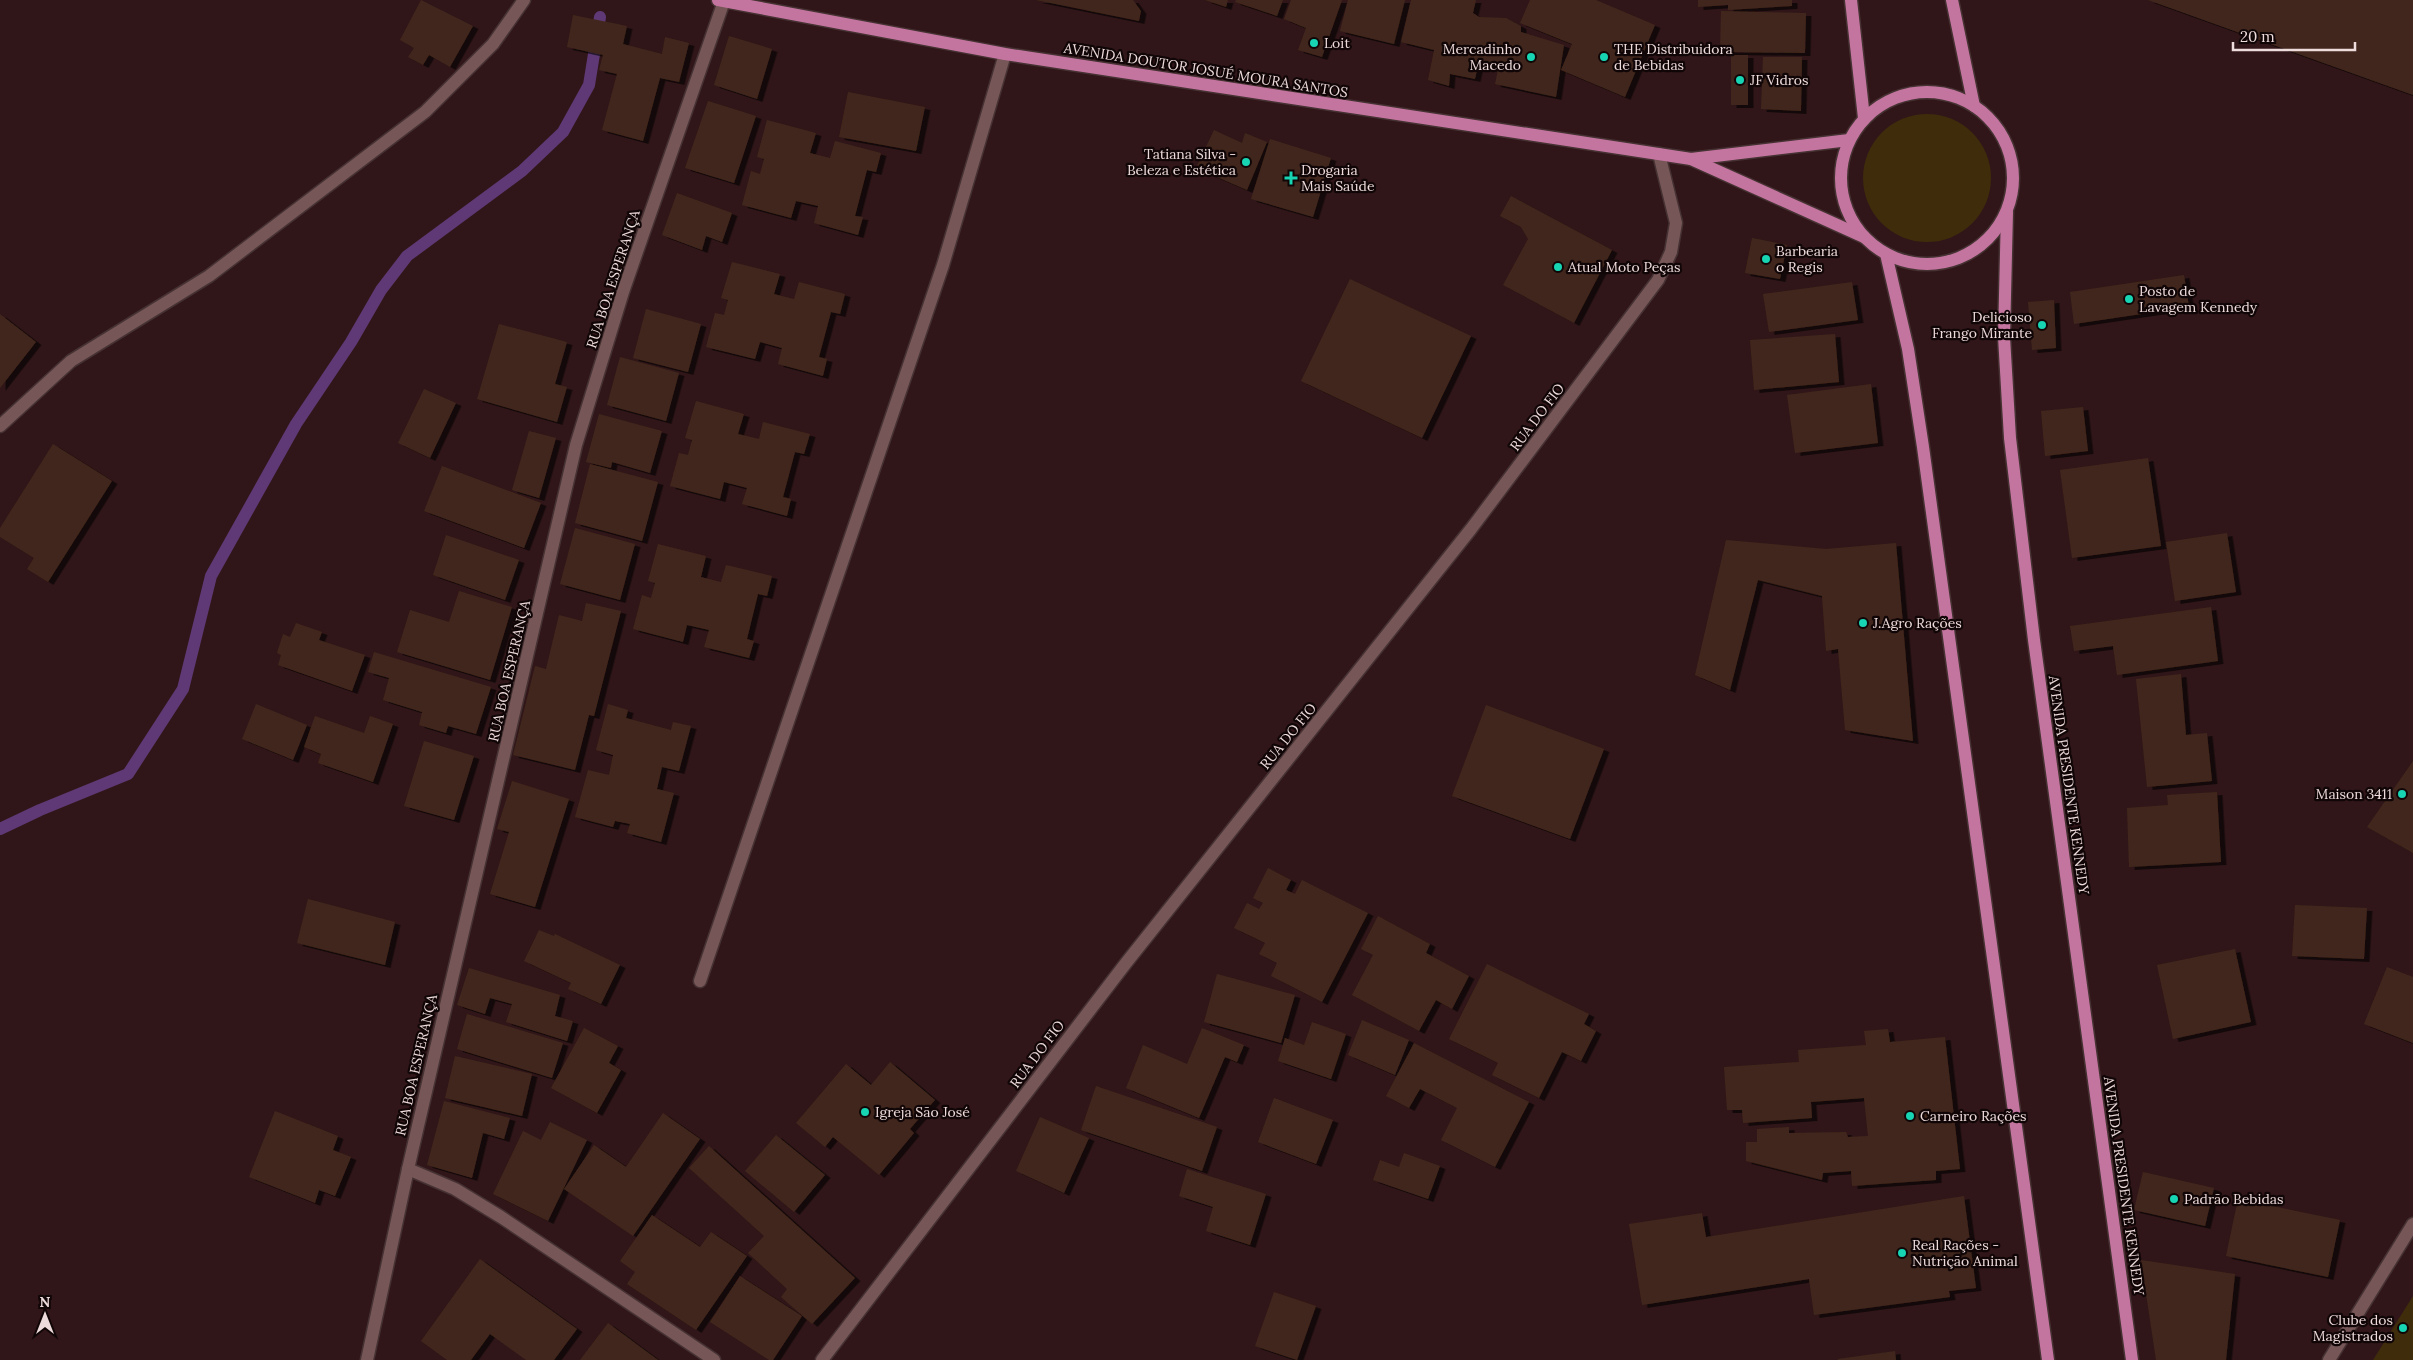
<svg xmlns="http://www.w3.org/2000/svg" width="2413" height="1360" viewBox="0 0 2413 1360" font-family="Lora,serif">
<style>
.green{fill:#3e2c0b}
.lines{fill:none;stroke-linecap:round;stroke-linejoin:round}
.stream{stroke:#5e3975;stroke-width:12}
.building{fill:#40271b;filter:url(#shadow)}
.minor-casing{stroke:#463233;stroke-width:15}
.primary-casing{stroke:#463233;stroke-width:15}
.minor{stroke:#765657;stroke-width:12}
.primary{stroke:#c4759f;stroke-width:12}
.poi-dot{fill:#17d5b3;stroke:#110607;stroke-width:2}
.labels{text-anchor:middle;dominant-baseline:central;stroke-width:4.5;stroke-linejoin:round;paint-order:stroke}
.poi-label{font-size:14px;fill:#eedbdb;stroke:#110607;text-anchor:start}
.street-label{font-size:14px;fill:#eedbdb;stroke:#110607}
</style>
<defs>
<filter id="shadow"><feDropShadow dx="5.5" dy="3" stdDeviation="0" flood-color="#0009"/></filter>
</defs>
<rect width="100%" height="100%" fill="#311619"/>
<g class="green">
<circle cx="1927" cy="178" r="64"/>
<path d="M2413,1296V1360H2373Z"/>
</g>
<g class="lines">
<path class="stream" d="M0,829L40,810L128,774L183,689L211,576L296,424L351,342L381,290L407,256L522,171L563,132L589,85L600,17"/>
</g>
<g class="building">
<path d="M421,0L473,26L450,67L429,55L423,65L408,57L414,48L400,40Z"/>
<path d="M1036,0H1133L1141,11L1139,21Z"/>
<path d="M1205,0H1228L1226,7Z"/>
<path d="M1236,0H1283L1277,16L1235,2Z"/>
<path d="M1291,0H1342L1322,57L1298,50L1306,28L1284,19Z"/>
<path d="M1348,0H1405L1394,44L1340,31Z"/>
<path d="M1411,0H1476L1473,13L1479,17L1506,18L1521,26V32L1564,45L1556,97L1495,84L1498,70L1478,66L1475,79L1450,74L1449,86L1428,80L1434,50L1401,42Z"/>
<path d="M1530,0H1596L1655,25L1625,97L1561,70L1572,44L1520,23Z"/>
<path d="M1698,0H1792V6L1728,10V5L1698,7Z"/>
<path d="M2148,0H2413V95Z"/>
<path d="M1721,11L1806,13L1805,53L1720,52Z"/>
<path d="M573,15L627,26L623,44L662,54L665,37L689,43L679,82L660,78L643,141L602,130L617,74L599,70L603,55L567,47Z"/>
<path d="M729,36L772,49L757,99L714,85Z"/>
<rect x="1731" y="55" width="17" height="50"/>
<path d="M1763,57H1802L1801,111L1761,109Z"/>
<path d="M848,92L925,107L916,151L839,137Z"/>
<path d="M708,101L756,116L734,183L685,168Z"/>
<path d="M767,120L816,133L810,153L830,158L835,141L881,153L876,172L867,170L855,216L863,217L858,235L814,223L818,206L796,201L791,218L742,205L751,171L760,174L764,159L757,157Z"/>
<path d="M1214,130L1242,143L1245,133L1267,142L1247,190L1196,168Z"/>
<path d="M1270,139L1331,158L1313,217L1251,199Z"/>
<path d="M677,193L732,213L722,242L706,236L702,250L662,235Z"/>
<path d="M1511,196L1612,250L1574,323L1503,285L1528,239L1521,227L1500,216Z"/>
<path d="M1752,238L1787,245L1780,279L1745,273Z"/>
<path d="M732,262L780,274L774,294L794,299L799,282L845,294L840,314L831,312L819,357L827,359L823,376L778,364L782,348L760,342L755,359L706,347L715,313L724,315L728,300L721,298Z"/>
<path d="M2184,275L2189,307L2074,324L2070,292Z"/>
<path d="M1350,279L1471,336L1422,438L1301,381Z"/>
<path d="M1852,282L1858,320L1769,332L1763,294Z"/>
<path d="M2054,300L2056,348L2032,350L2028,302Z"/>
<path d="M646,309L701,324L688,372L633,358Z"/>
<path d="M0,314L36,342L0,388Z"/>
<path d="M499,324L567,342L555,384L567,387L557,422L477,399Z"/>
<path d="M1835,334L1839,382L1754,390L1750,340Z"/>
<path d="M620,357L679,373L666,421L607,405Z"/>
<path d="M1871,384L1878,443L1795,453L1787,395Z"/>
<path d="M424,389L456,403L430,458L398,443Z"/>
<path d="M696,401L744,414L738,434L759,439L763,422L810,434L804,454L795,452L783,497L791,499L787,516L742,504L747,488L724,482L720,499L670,486L679,453L688,455L692,440L685,438Z"/>
<path d="M2083,407L2088,451L2045,456L2041,411Z"/>
<path d="M599,414L662,431L650,473L612,462L611,468L586,462Z"/>
<path d="M529,431L556,438L539,498L512,490Z"/>
<path d="M53,444L112,481L48,582L27,569L34,558L0,537V528Z"/>
<path d="M2148,458L2161,546L2072,558L2060,470Z"/>
<path d="M590,464L658,482L642,541L575,523Z"/>
<path d="M442,466L541,503L524,548L424,511Z"/>
<path d="M575,528L635,544L620,600L560,584Z"/>
<path d="M2227,533L2236,592L2175,601L2166,542Z"/>
<path d="M446,535L519,560L505,600L433,575Z"/>
<path d="M1726,540L1826,549L1896,543L1913,741L1845,730L1838,649L1826,651L1822,596L1758,580L1730,690L1695,675Z"/>
<path d="M658,544L706,556L701,577L721,582L726,565L772,576L767,596L758,594L747,639L754,641L749,658L704,647L709,630L687,625L683,642L633,629L642,595L651,598L655,583L648,581Z"/>
<path d="M459,591L512,607L490,680L397,652L410,610L449,622Z"/>
<path d="M586,603L621,611L594,716L589,715L575,770L513,755L535,666L546,669L559,615L582,621Z"/>
<path d="M2211,607L2218,661L2117,675L2113,646L2074,651L2070,626Z"/>
<path d="M296,623L322,632L319,640L365,655L352,691L278,665L281,655L277,653L283,634L290,637Z"/>
<path d="M374,652L491,687L476,734L448,726L446,733L419,725L422,712L383,700L389,678L368,672Z"/>
<path d="M2181,674L2186,735L2207,733L2212,781L2147,787L2136,679Z"/>
<path d="M256,704L307,725L293,760L242,739Z"/>
<path d="M608,704L628,710L626,718L671,730L673,722L691,726L679,771L662,767L657,789L674,793L661,842L627,833L630,824L615,821L613,827L575,817L588,770L609,775L613,755L596,750Z"/>
<path d="M1486,705L1604,749L1570,839L1452,796Z"/>
<path d="M315,716L364,733L370,716L393,724L373,782L318,763L321,754L304,747Z"/>
<path d="M424,741L474,756L454,820L404,806Z"/>
<path d="M2413,761V853L2367,827Z"/>
<path d="M512,781L569,799L535,907L490,894L509,832L497,829Z"/>
<path d="M2217,792L2221,862L2129,867L2127,808L2168,805L2167,795Z"/>
<path d="M1268,868L1291,880L1286,890L1295,894L1302,880L1368,913L1322,1002L1271,976L1277,963L1259,954L1265,943L1234,928L1247,903L1259,909L1263,903L1253,898Z"/>
<path d="M308,899L395,922L385,965L297,943Z"/>
<path d="M2295,905L2367,908L2364,959L2292,956Z"/>
<path d="M1378,916L1430,944L1426,953L1469,976L1452,1009L1436,1000L1419,1031L1352,995L1373,955L1361,949Z"/>
<path d="M539,930L554,936L555,934L620,965L601,1004L568,989L571,983L524,961Z"/>
<path d="M2235,949L2251,1022L2173,1039L2157,965Z"/>
<path d="M1487,964L1589,1014L1584,1024L1596,1031L1581,1061L1562,1052L1539,1098L1492,1075L1498,1063L1449,1039Z"/>
<path d="M2387,967L2413,977V1043L2364,1024Z"/>
<path d="M469,968L560,995L555,1016L573,1021L567,1041L506,1022L512,1004L490,998L485,1014L457,1005Z"/>
<path d="M1217,974L1295,995L1281,1043L1204,1022Z"/>
<path d="M467,1014L563,1043L552,1078L457,1049Z"/>
<path d="M1362,1020L1409,1040L1395,1075L1348,1055Z"/>
<path d="M1312,1022L1346,1034L1331,1079L1278,1061L1285,1038L1304,1045Z"/>
<path d="M584,1028L618,1046L609,1063L621,1070L597,1113L551,1088Z"/>
<path d="M1202,1028L1244,1045L1237,1062L1225,1057L1199,1118L1126,1088L1143,1045L1187,1064Z"/>
<path d="M1888,1029L1890,1042L1945,1037L1960,1169L1936,1171V1180L1852,1186L1851,1171L1823,1173L1822,1180L1746,1161V1142H1757V1129L1789,1127V1133L1846,1132L1848,1137L1868,1136L1864,1098L1811,1102L1812,1118L1743,1123L1742,1110H1727L1724,1067L1799,1062L1798,1050L1866,1045L1864,1031Z"/>
<path d="M1414,1043L1529,1102L1495,1167L1441,1140L1457,1108L1420,1089L1409,1108L1386,1096Z"/>
<path d="M455,1056L532,1074L522,1116L445,1098Z"/>
<path d="M890,1062L935,1100L910,1129L914,1133L879,1175L833,1137L825,1147L796,1123L846,1064L871,1085Z"/>
<path d="M1096,1086L1217,1127L1202,1171L1081,1130Z"/>
<path d="M1274,1098L1333,1120L1316,1164L1258,1142Z"/>
<path d="M444,1101L510,1118L504,1139L483,1133L472,1178L427,1165Z"/>
<path d="M275,1111L338,1136L333,1150L351,1157L335,1196L319,1190L315,1203L249,1177Z"/>
<path d="M663,1113L700,1139L633,1236L564,1189L594,1145L626,1167Z"/>
<path d="M1040,1117L1089,1138L1064,1193L1016,1171Z"/>
<path d="M550,1122L587,1140L548,1221L493,1194L523,1131L541,1140Z"/>
<path d="M776,1135L825,1175L794,1212L745,1171Z"/>
<path d="M709,1146L855,1278L812,1324L781,1297L787,1289L748,1253L764,1236L689,1168Z"/>
<path d="M1404,1153L1440,1166L1428,1199L1373,1180L1380,1160L1399,1167Z"/>
<path d="M1187,1169L1266,1194L1250,1245L1206,1231L1213,1207L1179,1196Z"/>
<path d="M2143,1172L2214,1188L2205,1226L2134,1210Z"/>
<path d="M1964,1196L1976,1288L1949,1291L1950,1297L1814,1315L1809,1279L1642,1305L1629,1224L1702,1213L1706,1237Z"/>
<path d="M2238,1199L2340,1220L2328,1277L2226,1256Z"/>
<path d="M652,1215L700,1247L711,1232L747,1256L696,1330L627,1284L635,1272L620,1261Z"/>
<path d="M480,1259L577,1329L554,1360H526L490,1334L471,1360H447L421,1341Z"/>
<path d="M2141,1260L2235,1274L2226,1360H2156Z"/>
<path d="M740,1276L802,1316L773,1360H769L710,1322Z"/>
<path d="M1274,1292L1316,1306L1297,1360L1255,1346Z"/>
<path d="M608,1323L658,1360H580Z"/>
<path d="M1895,1351L1896,1360H1838V1359Z"/>
</g>
<g class="lines">
<defs>
<g id="minor">
<path d="M0,426L71,361L209,276L425,112L493,44L524,0"/>
<path d="M700,981L943,265L1005,54"/>
<path d="M408,1169L455,1189L501,1217L714,1360"/>
<path d="M367,1360L408,1169L576,445L623,292L724,1"/>
<path d="M822,1360L1126,963L1471,529L1658,280L1671,252L1676,223L1659,154"/>
<path d="M2329,1360L2413,1224"/>
</g>
<g id="primary">
<path d="M718,0L1005,54L1691,159L1849,140"/>
<path d="M1851,0L1864,118"/>
<path d="M1952,0L1974,106"/>
<circle cx="1927" cy="178" r="86"/>
<path d="M1691,159L1864,237"/>
<path d="M2007,212L2004,337L2010,438L2034,640L2132,1360"/>
<path d="M1886,254L1908,349L1923,447L2048,1360"/>
</g>
</defs>
<use href="#minor" class="minor-casing"/>
<use href="#primary" class="primary-casing"/>
<use href="#minor" class="minor"/>
<use href="#primary" class="primary"/>
</g>
<g class="poi-dot">
<circle cx="1314" cy="43" r="5"/>
<circle cx="1531" cy="57" r="5"/>
<circle cx="1604" cy="57" r="5"/>
<circle cx="1740" cy="80" r="5"/>
<circle cx="1246" cy="162" r="5"/>
<path d="M1288.5 170.5h5v5h5v5h-5v5h-5v-5h-5v-5h5z"/>
<circle cx="1766" cy="259" r="5"/>
<circle cx="1558" cy="267" r="5"/>
<circle cx="2129" cy="299" r="5"/>
<circle cx="2042" cy="325" r="5"/>
<circle cx="1863" cy="623" r="5"/>
<circle cx="2402" cy="794" r="5"/>
<circle cx="865" cy="1112" r="5"/>
<circle cx="1910" cy="1116" r="5"/>
<circle cx="2174" cy="1199" r="5"/>
<circle cx="1902" cy="1253" r="5"/>
<circle cx="2403" cy="1328" r="5"/>
</g>
<g class="labels">
<g class="poi-label">
<text x="1324" y="43">Loit</text>
<text x="1521" y="49" text-anchor="end">Mercadinho<tspan x="1521" dy="16">Macedo</tspan></text>
<text x="1614" y="49">THE Distribuidora<tspan x="1614" dy="16">de Bebidas</tspan></text>
<text x="1750" y="80">JF Vidros</text>
<text x="1236" y="154" text-anchor="end">Tatiana Silva -<tspan x="1236" dy="16">Beleza e Estética</tspan></text>
<text x="1301" y="170">Drogaria<tspan x="1301" dy="16">Mais Saúde</tspan></text>
<text x="1776" y="251">Barbearia<tspan x="1776" dy="16">o Regis</tspan></text>
<text x="1568" y="267">Atual Moto Peças</text>
<text x="2139" y="291">Posto de<tspan x="2139" dy="16">Lavagem Kennedy</tspan></text>
<text x="2032" y="317" text-anchor="end">Delicioso<tspan x="2032" dy="16">Frango Mirante</tspan></text>
<text x="1873" y="623">J.Agro Rações</text>
<text x="2392" y="794" text-anchor="end">Maison 3411</text>
<text x="875" y="1112">Igreja São José</text>
<text x="1920" y="1116">Carneiro Rações</text>
<text x="2184" y="1199">Padrão Bebidas</text>
<text x="1912" y="1245">Real Rações -<tspan x="1912" dy="16">Nutrição Animal</tspan></text>
<text x="2393" y="1320" text-anchor="end">Clube dos<tspan x="2393" dy="16">Magistrados</tspan></text>
</g>
<g class="street-label">
<text transform="translate(1206 70) rotate(9)">AVENIDA DOUTOR JOSUÉ MOURA SANTOS</text>
<text transform="translate(613 279) rotate(-72)">RUA BOA ESPERANÇA</text>
<text transform="translate(1537 417) rotate(-53)">RUA DO FIO</text>
<text transform="translate(509 671) rotate(-77)">RUA BOA ESPERANÇA</text>
<text transform="translate(1288 736) rotate(-51)">RUA DO FIO</text>
<text transform="translate(2069 785) rotate(82)">AVENIDA PRESIDENTE KENNEDY</text>
<text transform="translate(1037 1054) rotate(-53)">RUA DO FIO</text>
<text transform="translate(416 1065) rotate(-77)">RUA BOA ESPERANÇA</text>
<text transform="translate(2124 1186) rotate(82)">AVENIDA PRESIDENTE KENNEDY</text>
</g>
</g>
<g transform="translate(45 1315)" stroke="#110607" stroke-width="4" paint-order="stroke">
<path d="M0-4L9 19L0 12L-9 19Z" fill="#eedbdb"/>
<text y="-8" font-size="14" font-weight="bold" text-anchor="middle" fill="#eedbdb">N</text>
</g>
<path d="M2233 42v8h122v-8" fill="none" stroke="#eedbdb" stroke-width="2.5"/>
<text x="2240" y="42" font-size="15" fill="#eedbdb" stroke="#110607" stroke-width="4" paint-order="stroke">20 m</text>
</svg>
